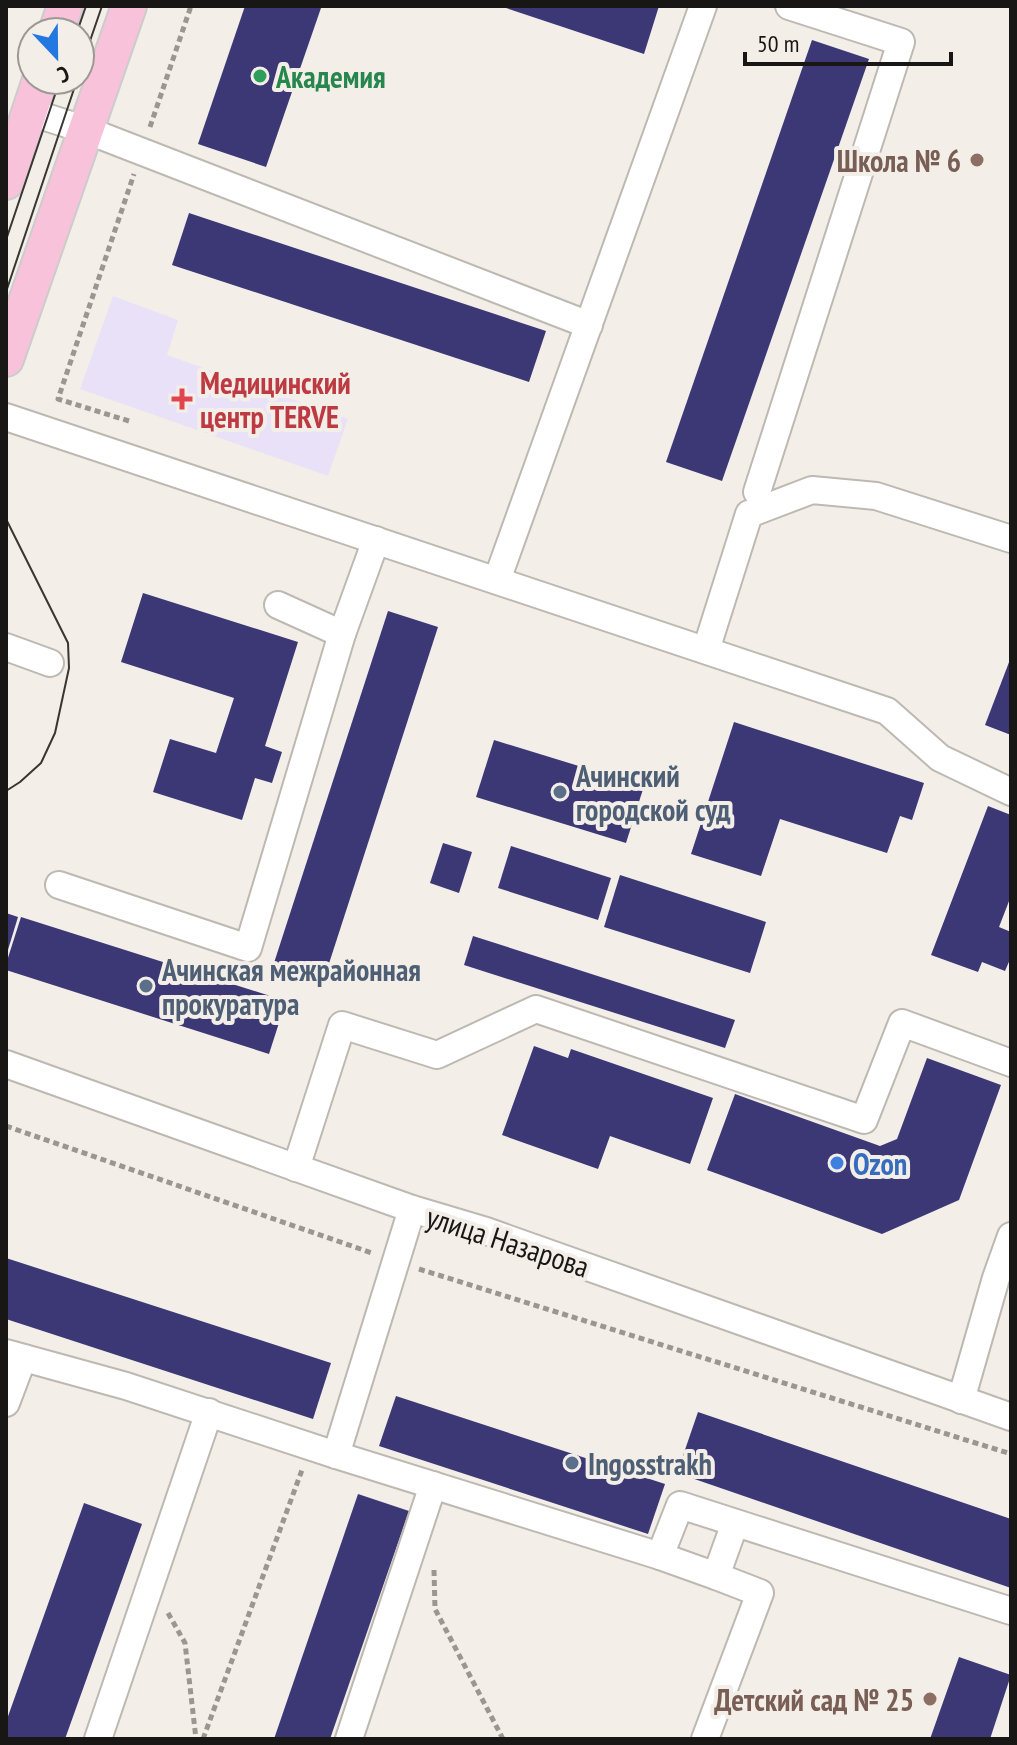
<svg xmlns="http://www.w3.org/2000/svg" width="1017" height="1745" viewBox="0 0 1017 1745" font-family="'PT Sans Narrow',sans-serif">
<style>
.commercial{fill:#e9e1f7}
.building{fill:#3c3876}
.lines{fill:none;stroke-linecap:round;stroke-linejoin:round}
.minor-casing{stroke:#bdb9b2;stroke-width:30}
.major-casing{stroke:#ccc;stroke-width:38}
.path{stroke:#9a9792;stroke-width:5;stroke-dasharray:6 4;stroke-linecap:butt}
.minor{stroke:#fff;stroke-width:26}
.major{stroke:#f8c2da;stroke-width:34}
.tram{stroke:#383633;stroke-width:2}
.leisure-dot{fill:#2e9e5b;stroke:#f3efe8;stroke-width:3}
.education-dot{fill:#8d6e63;stroke:#f3efe8;stroke-width:3}
.health-dot{fill:#e0444e;stroke:#f3efe8;stroke-width:3}
.service-dot{fill:#5c6f8a;stroke:#f3efe8;stroke-width:3}
.shop-dot{fill:#3f7fe0;stroke:#f3efe8;stroke-width:3}
.labels{text-anchor:middle;dominant-baseline:central;stroke-width:8;stroke-linejoin:round;paint-order:stroke}
.leisure-label{font-size:30px;font-weight:bold;fill:#27864d;stroke:#f3efe8;text-anchor:start}
.education-label{font-size:30px;font-weight:bold;fill:#785e54;stroke:#f3efe8;text-anchor:end}
.health-label{font-size:30px;font-weight:bold;fill:#be3a42;stroke:#f3efe8;text-anchor:start}
.service-label{font-size:30px;font-weight:bold;fill:#4e5e75;stroke:#f3efe8;text-anchor:start}
.shop-label{font-size:30px;font-weight:bold;fill:#366cbe;stroke:#f3efe8;text-anchor:start}
.street-label{font-size:30px;fill:#191715;stroke:#f3efe8}
</style>
<rect width="100%" height="100%" fill="#f3efe8"/>
<path class="commercial" d="M113,296L178,320L167,355L348,419L328,476L80,389Z"/>
<g class="building">
<path d="M245,6H317L321,8L266,167L198,144Z"/>
<path d="M500,6H659L644,54Z"/>
<path d="M812,40L869,59L722,481L666,462Z"/>
<path d="M189,213L546,331L529,382L172,265Z"/>
<path d="M143,593L298,642L265,746L282,752L272,783L255,778L242,820L153,792L170,739L216,753L234,698L121,662Z"/>
<path d="M388,611L438,627L323,982L273,966Z"/>
<path d="M1011,657V735L985,725Z"/>
<path d="M734,722L924,783L912,820L900,816L887,853L780,819L761,876L691,854Z"/>
<path d="M494,740L644,786L626,843L476,797Z"/>
<path d="M988,806L1011,815V896L999,927L1011,932V957L1005,971L982,962L978,972L931,955Z"/>
<path d="M443,843L472,852L459,893L430,883Z"/>
<path d="M511,846L611,878L598,920L498,888Z"/>
<path d="M620,875L766,922L750,973L604,927Z"/>
<path d="M6,913L18,917L7,953H6Z"/>
<path d="M21,917L286,1001L269,1054L6,970V964Z"/>
<path d="M473,936L735,1020L725,1048L464,965Z"/>
<path d="M534,1046L568,1058L571,1049L713,1098L690,1164L610,1136L598,1169L502,1135Z"/>
<path d="M927,1058L1001,1085L959,1200L882,1234L707,1170L735,1094L880,1146L897,1139Z"/>
<path d="M6,1258L331,1363L313,1419L6,1319Z"/>
<path d="M396,1396L665,1484L648,1534L379,1446Z"/>
<path d="M698,1412L1011,1519V1588L677,1473Z"/>
<path d="M358,1494L409,1511L330,1739H274Z"/>
<path d="M84,1503L142,1524L65,1739H6V1722Z"/>
<path d="M959,1657L1011,1675L990,1739H930Z"/>
</g>
<g class="lines">
<defs>
<g id="minor">
<path d="M30,112L86,130L589,325"/>
<path d="M6,417L887,711L940,758L1011,792"/>
<path d="M757,492L901,42L789,6"/>
<path d="M497,580L703,6"/>
<path d="M278,605L342,634"/>
<path d="M6,647L50,663"/>
<path d="M706,650L749,514L812,490L876,496L1011,539"/>
<path d="M59,885L248,948L342,634L376,540"/>
<path d="M6,1064L412,1209L486,1231L1011,1417"/>
<path d="M296,1168L342,1025L437,1055L536,1009L864,1120L902,1023L1011,1063"/>
<path d="M6,1353L126,1386L336,1455L660,1556L680,1505L1011,1611"/>
<path d="M961,1400L996,1278L1011,1236"/>
<path d="M6,1403L23,1358"/>
<path d="M336,1455L412,1209"/>
<path d="M660,1556L716,1576"/>
<path d="M98,1739L209,1412"/>
<path d="M349,1739L433,1485"/>
<path d="M705,1739L760,1593L716,1576L735,1523"/>
</g>
<g id="major">
<path d="M56,32L65,6"/>
<path d="M6,182L40,80"/>
<path d="M6,359L129,6"/>
</g>
</defs>
<use href="#minor" class="minor-casing"/>
<use href="#major" class="major-casing"/>
<g class="path">
<path d="M150,127L191,6"/>
<path d="M129,421L58,399L134,174"/>
<path d="M6,1126L372,1253"/>
<path d="M419,1269L1011,1454"/>
<path d="M434,1570L435,1609L503,1739"/>
<path d="M168,1613L185,1643L196,1739"/>
<path d="M203,1739L302,1470"/>
</g>
<use href="#minor" class="minor"/>
<use href="#major" class="major"/>
<g class="tram">
<path d="M77,32L86,6"/>
<path d="M80,70L102,6"/>
<path d="M6,240L60,80"/>
<path d="M6,292L77,80"/>
<path d="M6,519L68,643L69,668L55,733L41,763L20,782L6,791"/>
</g>
</g>
<circle class="leisure-dot" cx="260" cy="76" r="8"/>
<g class="education-dot">
<circle cx="977" cy="160" r="8"/>
<circle cx="930" cy="1699" r="8"/>
</g>
<path class="health-dot" d="M178 387h8v8h8v8h-8v8h-8v-8h-8v-8h8z"/>
<g class="service-dot">
<circle cx="560" cy="792" r="8"/>
<circle cx="146" cy="986" r="8"/>
<circle cx="572" cy="1463" r="8"/>
</g>
<circle class="shop-dot" cx="837" cy="1163" r="8"/>
<g class="labels">
<g class="leisure-label">
<text x="276" y="76">Академия</text>
</g>
<g class="education-label">
<text x="961" y="160">Школа № 6</text>
<text x="914" y="1699">Детский сад № 25</text>
</g>
<g class="health-label">
<text x="200" y="382">Медицинский<tspan x="200" dy="34">центр TERVE</tspan></text>
</g>
<g class="service-label">
<text x="576" y="775">Ачинский<tspan x="576" dy="34">городской суд</tspan></text>
<text x="162" y="969">Ачинская межрайонная<tspan x="162" dy="34">прокуратура</tspan></text>
<text x="588" y="1463">Ingosstrakh</text>
</g>
<g class="shop-label">
<text x="853" y="1163">Ozon</text>
</g>
<g class="street-label">
<text transform="translate(508 1241) rotate(18)">улица Назарова</text>
</g>
</g>
<rect width="1017" height="1745" fill="none" stroke="#191715" stroke-width="16"/>
<g transform="translate(56 56) rotate(158)"><circle r="38" fill="#f3efe8" stroke="#9c9994" stroke-width="2"/>
<path d="M0-6L14 30L0 20L-14 30Z" fill="#2377e1"/>
<text y="-12" font-size="22" font-weight="bold" text-anchor="middle" fill="#191715">С</text>
</g>
<path d="M745 52v12h206v-12" fill="none" stroke="#191715" stroke-width="4"/>
<text x="757" y="52" font-size="24" fill="#191715" stroke="#f3efe8" stroke-width="6" paint-order="stroke">50 m</text>
</svg>
